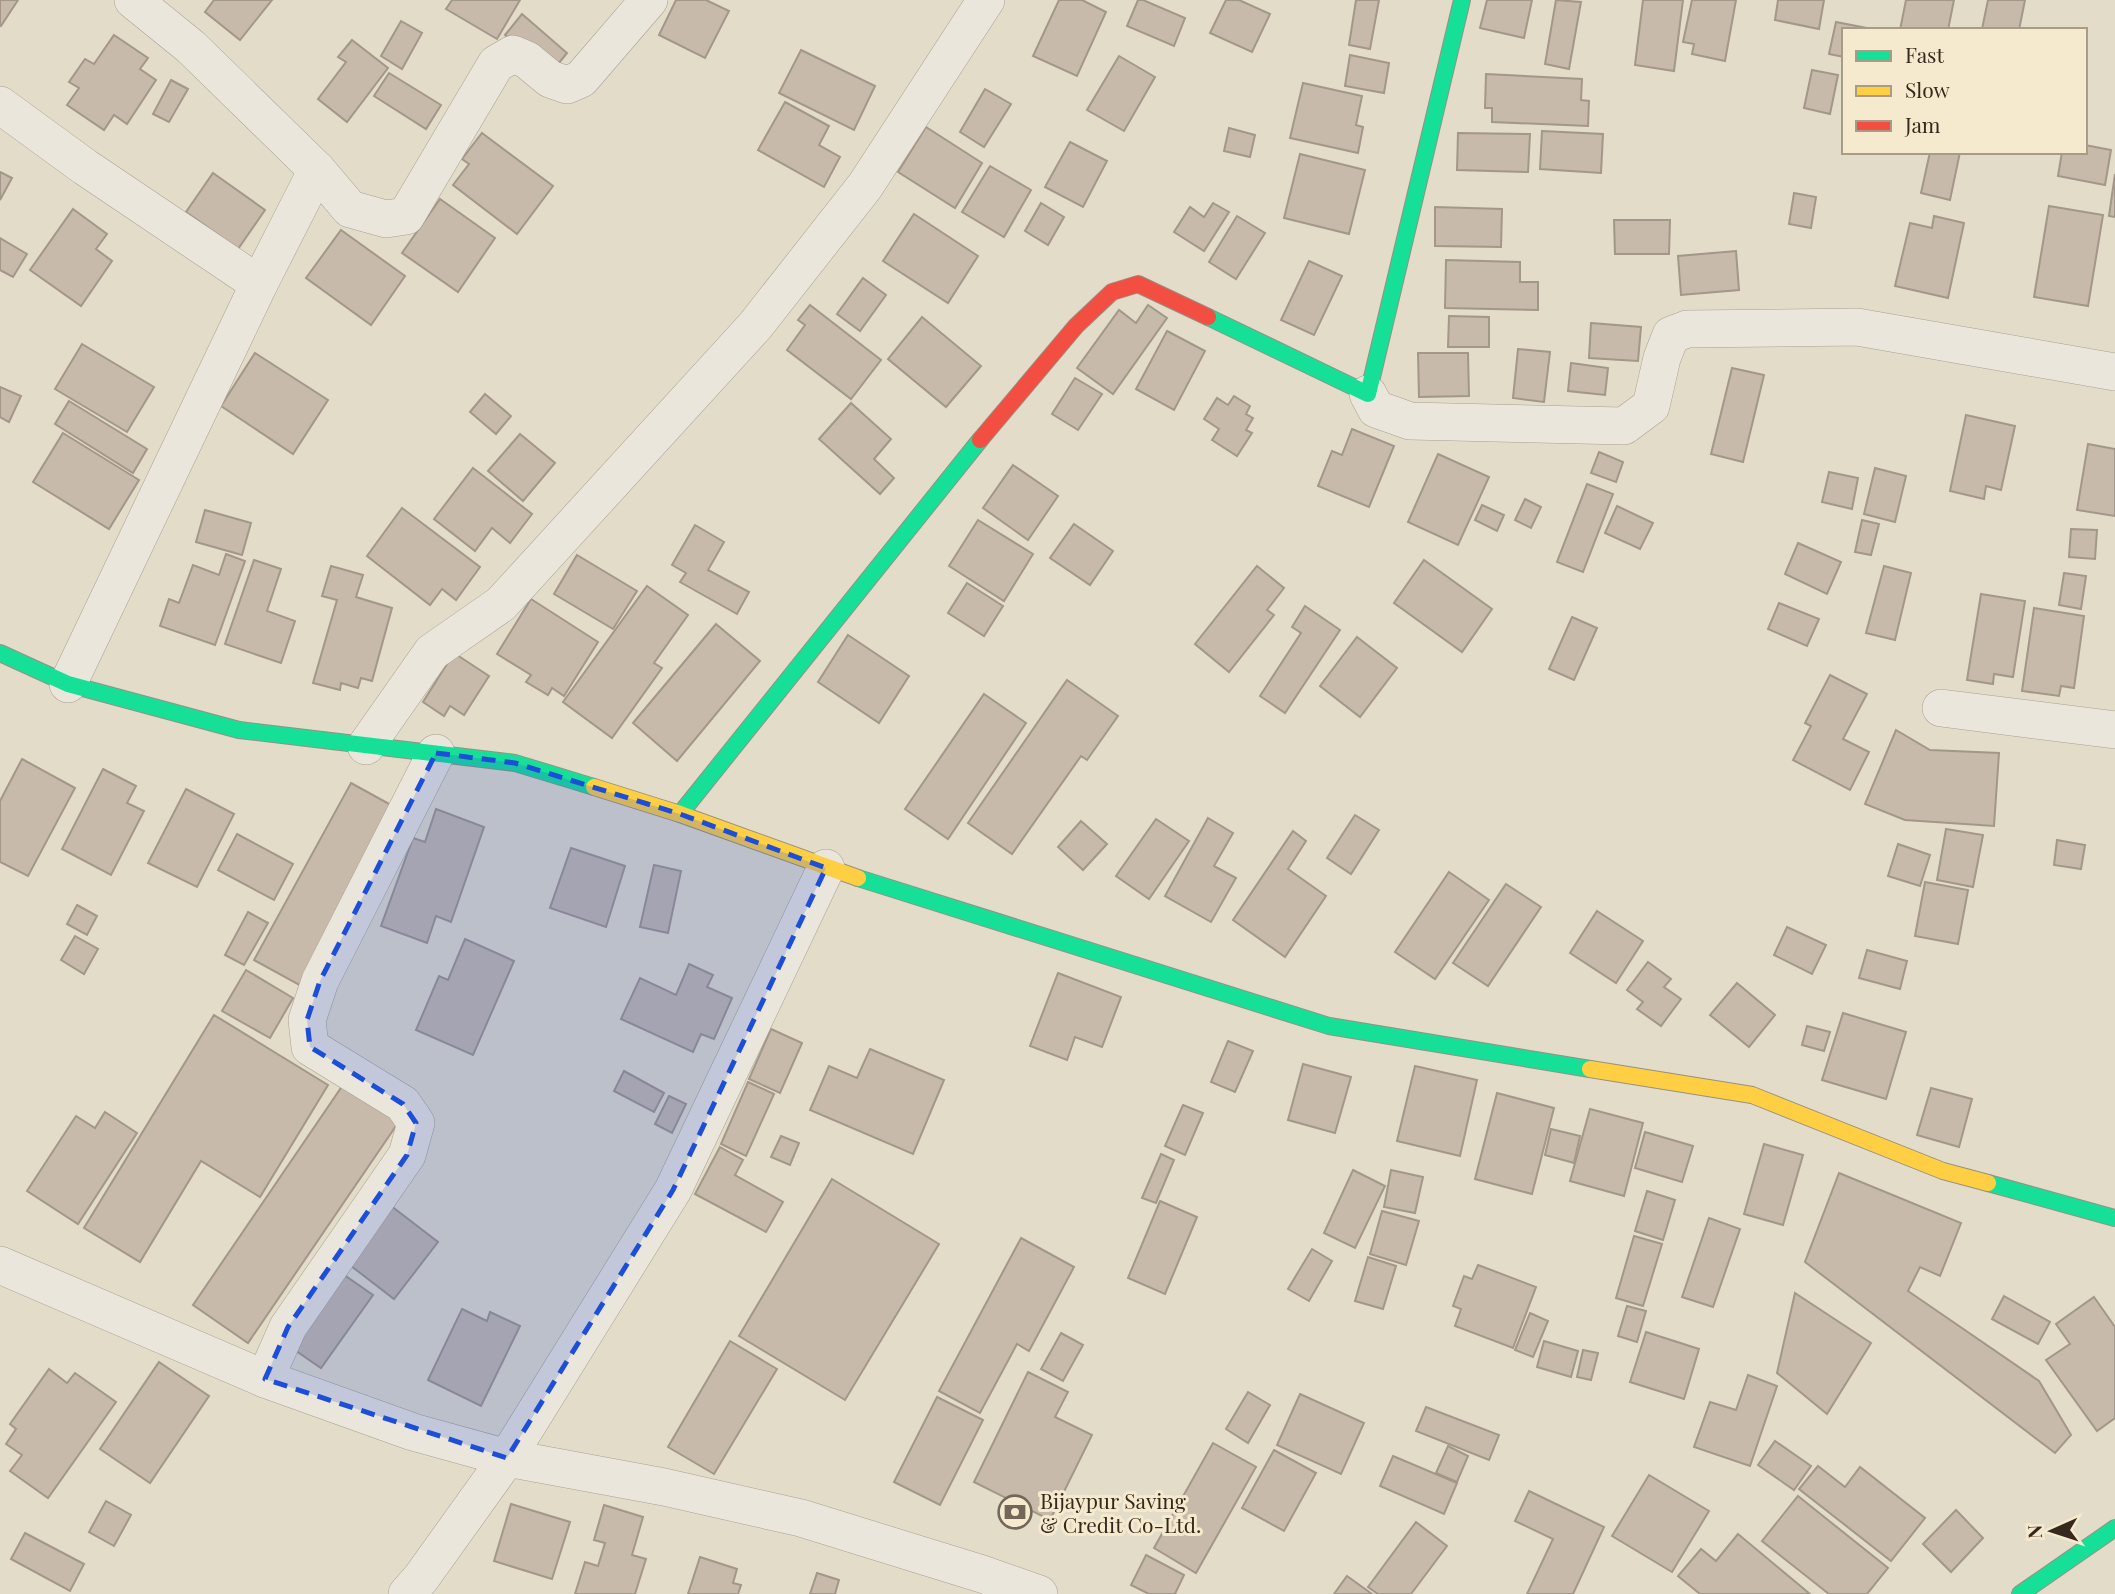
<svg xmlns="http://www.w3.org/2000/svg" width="2115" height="1594" viewBox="0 0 2115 1594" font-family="'Playfair Display',serif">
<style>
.building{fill:#c7baaa;stroke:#a39789;stroke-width:2}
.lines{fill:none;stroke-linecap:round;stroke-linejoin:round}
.street-casing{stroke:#a8a093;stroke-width:38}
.fast-casing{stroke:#979083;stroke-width:18}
.slow-casing{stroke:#979083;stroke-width:18}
.jam-casing{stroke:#979083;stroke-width:18}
.street{stroke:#ebe6db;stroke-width:37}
.fast{stroke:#16e098;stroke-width:16}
.slow{stroke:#ffcf43;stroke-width:16}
.jam{stroke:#f24e42;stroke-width:16}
.marked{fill:#1d4ed8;fill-opacity:0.2;stroke:#1d4ed8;stroke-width:5;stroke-dasharray:14 9;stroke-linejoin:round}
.labels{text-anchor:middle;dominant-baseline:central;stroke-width:6;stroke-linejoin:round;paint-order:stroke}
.poi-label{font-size:21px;fill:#36281c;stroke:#f5eace;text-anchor:start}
</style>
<rect width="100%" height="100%" fill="#e3dcc9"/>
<g class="building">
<path d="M0,0H18L1,26L0,25Z"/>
<path d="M214,0H272L240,40L205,12Z"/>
<path d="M452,0H520L497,39L446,9Z"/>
<path d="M676,0H706L729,11L705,58L659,35Z"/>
<path d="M1059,0H1082L1106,12L1077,76L1033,56Z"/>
<path d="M1138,0H1143L1185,18L1174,46L1127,26Z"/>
<path d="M1226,0H1239L1270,14L1252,52L1210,33Z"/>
<path d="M1356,0H1379L1370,49L1349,45Z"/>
<path d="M1487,0H1532L1524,38L1480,28Z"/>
<path d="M1556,0L1581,2L1569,69L1545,64Z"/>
<path d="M1643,0H1683L1674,71L1635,65Z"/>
<path d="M1692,0H1736L1725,61L1692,54L1694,44L1683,42Z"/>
<path d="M1778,0H1824L1819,29L1775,20Z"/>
<path d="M1906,0H1954L1948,30H1900Z"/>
<path d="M1988,0H2025L2019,30L1982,29Z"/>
<path d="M522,14L567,53L550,74L505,35Z"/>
<path d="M401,21L422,33L402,69L381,56Z"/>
<path d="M1836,22L1867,28L1866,30H1844V57L1829,54Z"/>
<path d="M114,35L148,58L140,69L156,80L127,124L114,115L104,130L67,105L79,88L69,82L85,59L94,64Z"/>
<path d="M352,40L388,68L347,122L318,99L346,62L338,57Z"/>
<path d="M801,50L875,86L854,130L779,93Z"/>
<path d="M1350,55L1389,63L1384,93L1345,86Z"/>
<path d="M1119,56L1155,77L1124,131L1087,110Z"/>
<path d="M1812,70L1838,75L1830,114L1804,108Z"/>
<path d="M389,73L441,105L426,129L374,96Z"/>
<path d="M1486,74L1582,79L1581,100L1589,101L1588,126L1492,122V108H1485Z"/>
<path d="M171,80L188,89L169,122L153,114Z"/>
<path d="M1303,83L1362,96L1356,125L1363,127L1358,153L1290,138Z"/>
<path d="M985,89L1011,104L984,147L960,132Z"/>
<path d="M785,102L829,126L819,145L840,157L824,187L758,150Z"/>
<path d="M926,127L982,163L955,208L898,172Z"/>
<path d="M1229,128L1255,135L1250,157L1224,151Z"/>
<path d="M1542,131L1603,134L1601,173L1540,169Z"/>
<path d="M482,133L553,186L517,234L453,185L469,164L462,159Z"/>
<path d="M1458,133L1530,134L1528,172L1457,170Z"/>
<path d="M1070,142L1107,161L1083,207L1045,187Z"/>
<path d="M2085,145L2111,150L2105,185L2058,176L2062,152H2085Z"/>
<path d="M1930,152H1960L1950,200L1921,193Z"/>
<path d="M1300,154L1365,170L1349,234L1284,218Z"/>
<path d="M990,166L1031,190L1004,237L962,212Z"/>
<path d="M0,172L12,178L0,200Z"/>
<path d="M213,173L265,210L238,249L186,212Z"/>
<path d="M2115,174V217L2109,216Z"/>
<path d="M1794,193L1816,197L1811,228L1789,224Z"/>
<path d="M440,199L495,238L458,292L402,253Z"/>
<path d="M1041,203L1064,217L1048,245L1025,231Z"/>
<path d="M1213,203L1229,212L1204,251L1174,232L1190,207L1204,217Z"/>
<path d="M2049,206L2103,215L2088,306L2034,297Z"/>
<path d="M1435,207L1502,209L1501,247L1435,246Z"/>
<path d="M73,209L107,234L96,249L112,261L81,306L30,270Z"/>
<path d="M914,214L978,256L948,303L883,261Z"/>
<path d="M1237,216L1265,233L1236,279L1209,262Z"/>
<path d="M1934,216L1964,223L1948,298L1895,286L1910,223L1932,228Z"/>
<path d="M1614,220H1670L1669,254H1615Z"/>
<path d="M341,230L405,276L371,325L306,278Z"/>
<path d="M0,238L27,254L13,277L0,270Z"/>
<path d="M1736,251L1739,290L1681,295L1678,256Z"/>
<path d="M1446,260L1520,262V282H1538V310L1445,308Z"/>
<path d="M1309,261L1342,276L1314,335L1281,320Z"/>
<path d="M863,278L886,295L860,331L837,314Z"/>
<path d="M810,305L881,360L851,399L787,350L805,325L798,320Z"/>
<path d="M1148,305L1167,318L1113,394L1077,368L1119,310L1136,323Z"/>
<path d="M1449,316L1489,317V347H1448Z"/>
<path d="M922,317L981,366L946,407L888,359Z"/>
<path d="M1591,323L1641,327L1638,361L1589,358Z"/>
<path d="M1167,331L1205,351L1174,410L1136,389Z"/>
<path d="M82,344L154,387L127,432L55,389Z"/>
<path d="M1518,349L1550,352L1544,402L1513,398Z"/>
<path d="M255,353L328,400L293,454L221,406Z"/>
<path d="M1418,353H1468L1469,396L1419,397Z"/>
<path d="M1571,363L1608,368L1605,395L1568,391Z"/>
<path d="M1732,368L1764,375L1743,462L1711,454Z"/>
<path d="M1075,378L1102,394L1078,430L1052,414Z"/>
<path d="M0,387L21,396L9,422L0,417Z"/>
<path d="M485,394L511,416L496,434L470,412Z"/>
<path d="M1234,396L1250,406L1246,414L1253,418L1246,430L1252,433L1237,456L1212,440L1219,429L1204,419L1217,398L1228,405Z"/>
<path d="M69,401L147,449L133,473L55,424Z"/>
<path d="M851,403L891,439L874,459L894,478L880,494L819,439Z"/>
<path d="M1966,415L2015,426L2001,490L1986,486L1984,499L1950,491Z"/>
<path d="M1352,429L1394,446L1369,507L1318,486L1332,451L1342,455Z"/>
<path d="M63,433L139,480L109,529L33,482Z"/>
<path d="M520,434L555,463L523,501L488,471Z"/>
<path d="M2088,444L2115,449V516L2077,510Z"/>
<path d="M1599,452L1623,462L1616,482L1591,473Z"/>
<path d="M1438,454L1489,477L1458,545L1408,522Z"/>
<path d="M1013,465L1058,496L1028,540L983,508Z"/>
<path d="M473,468L532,514L510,543L492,528L475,551L434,519Z"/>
<path d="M1875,468L1906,476L1895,522L1864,514Z"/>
<path d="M1829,472L1858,478L1852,509L1822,502Z"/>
<path d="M1587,484L1613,494L1583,572L1557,562Z"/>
<path d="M1525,499L1541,507L1531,528L1515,520Z"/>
<path d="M1482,505L1504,515L1497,531L1475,520Z"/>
<path d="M1617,506L1653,523L1640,549L1605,533Z"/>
<path d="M402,508L480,567L456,600L442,589L430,605L367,556Z"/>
<path d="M205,510L251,523L242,555L196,542Z"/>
<path d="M978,520L1033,554L1004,601L949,566Z"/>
<path d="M1862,520L1879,524L1871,555L1855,552Z"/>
<path d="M1074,524L1113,551L1090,585L1050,558Z"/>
<path d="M695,525L724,542L708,570L749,592L737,614L680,582L686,573L672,565Z"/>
<path d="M2071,529L2097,530L2095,559L2069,557Z"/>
<path d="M1798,543L1841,562L1827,594L1785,574Z"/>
<path d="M226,554L245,561L215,645L160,626L169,599L179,603L193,565L219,575Z"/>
<path d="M577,555L637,591L613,629L554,594Z"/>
<path d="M254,560L281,569L267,611L295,621L281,663L225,644Z"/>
<path d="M1424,560L1492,609L1462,652L1394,603Z"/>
<path d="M331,566L363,575L356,597L392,608L372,681L361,678L358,688L341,683L340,690L313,683L337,600L322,596Z"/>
<path d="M1257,566L1284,588L1267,610L1274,615L1229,672L1195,644Z"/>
<path d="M1884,566L1911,573L1895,640L1866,633Z"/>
<path d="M2064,573L2086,576L2081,609L2059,605Z"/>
<path d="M967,583L1003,606L984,636L948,613Z"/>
<path d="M647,586L688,615L654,663L662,668L612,738L563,702Z"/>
<path d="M1981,594L2025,601L2013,677L1994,674L1993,684L1967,680Z"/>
<path d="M531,599L598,642L564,696L552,688L548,695L526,682L531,675L497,654Z"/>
<path d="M1779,603L1819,619L1807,646L1768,629Z"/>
<path d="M1305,606L1340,630L1285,713L1260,696L1301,633L1292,627Z"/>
<path d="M2034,608L2084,616L2074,688L2061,686L2059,696L2022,691Z"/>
<path d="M1572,617L1597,628L1574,680L1549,669Z"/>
<path d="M716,624L760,661L677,761L633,723Z"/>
<path d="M848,635L909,676L879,723L818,682Z"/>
<path d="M1357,637L1397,668L1360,717L1320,686Z"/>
<path d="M454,653L489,676L464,715L450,706L444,716L423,702Z"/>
<path d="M1830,675L1867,694L1843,739L1869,752L1850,790L1793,760L1811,726L1805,723Z"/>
<path d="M1067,680L1118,716L1087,760L1081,756L1012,854L968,823Z"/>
<path d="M984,694L1026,723L948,839L905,809Z"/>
<path d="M1896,730L1930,750L1999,753L1994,826L1905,820L1865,804Z"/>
<path d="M22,759L75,788L28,876L0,862V801Z"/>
<path d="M103,769L136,786L127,803L144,811L111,875L62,849Z"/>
<path d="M351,783L400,810L303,987L254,960Z"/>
<path d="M186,789L234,814L197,887L148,863Z"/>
<path d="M436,809L484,827L451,922L436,916L427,943L381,926L413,838L425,842Z"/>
<path d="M1355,815L1379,830L1351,874L1327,858Z"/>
<path d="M1208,818L1233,833L1214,866L1236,878L1211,922L1165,896Z"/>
<path d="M1156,819L1189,841L1149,899L1116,876Z"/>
<path d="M1081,821L1107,844L1083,870L1058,847Z"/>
<path d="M1946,829L1983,835L1973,887L1937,880Z"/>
<path d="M1293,831L1306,841L1288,869L1326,896L1285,957L1233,920Z"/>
<path d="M237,834L293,864L274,900L218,870Z"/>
<path d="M2057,840L2085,845L2081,869L2054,865Z"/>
<path d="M1898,844L1930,855L1920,886L1888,876Z"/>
<path d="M571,848L625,866L606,927L550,908Z"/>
<path d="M654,865L681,871L668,933L640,927Z"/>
<path d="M1449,872L1489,900L1435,979L1395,952Z"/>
<path d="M1925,882L1968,890L1958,944L1915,936Z"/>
<path d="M1506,884L1541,907L1488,986L1453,963Z"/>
<path d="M77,905L97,916L87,935L67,924Z"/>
<path d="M1597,911L1643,941L1616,983L1570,953Z"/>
<path d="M248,912L268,923L244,965L225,955Z"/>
<path d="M1787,927L1826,945L1812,974L1774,955Z"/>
<path d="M75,936L98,949L84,974L61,960Z"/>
<path d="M465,939L514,961L473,1055L416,1030L439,976L448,980Z"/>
<path d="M1867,950L1907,961L1900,989L1859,978Z"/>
<path d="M1648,962L1671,979L1664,987L1681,999L1661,1026L1637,1009L1643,1002L1627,990Z"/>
<path d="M689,964L713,975L707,987L732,998L714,1039L701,1034L693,1052L621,1019L640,978L676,995Z"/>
<path d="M246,970L293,998L270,1038L222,1011Z"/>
<path d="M1058,973L1121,997L1102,1047L1075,1037L1067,1060L1030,1046Z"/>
<path d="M1737,983L1775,1015L1749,1047L1710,1015Z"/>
<path d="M1843,1013L1906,1032L1886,1099L1822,1080Z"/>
<path d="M214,1015L328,1085L260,1197L201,1161L140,1262L84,1228Z"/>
<path d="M1807,1026L1830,1032L1824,1051L1802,1045Z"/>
<path d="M771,1029L802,1043L780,1093L749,1079Z"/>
<path d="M1228,1041L1253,1051L1235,1092L1211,1082Z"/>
<path d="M870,1049L944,1080L913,1154L810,1110L829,1066L857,1078Z"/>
<path d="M1303,1064L1351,1077L1335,1133L1288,1120Z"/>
<path d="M1415,1066L1477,1080L1460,1156L1397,1141Z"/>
<path d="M624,1071L664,1093L654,1112L614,1091Z"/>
<path d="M345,1082L400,1120L248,1343L193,1305Z"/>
<path d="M748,1082L774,1094L746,1156L721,1144Z"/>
<path d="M1931,1088L1972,1099L1959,1147L1917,1135Z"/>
<path d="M1497,1093L1554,1108L1532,1194L1475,1179Z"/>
<path d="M669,1096L686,1104L672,1133L655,1124Z"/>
<path d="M1183,1105L1203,1113L1185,1155L1165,1146Z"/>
<path d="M1590,1109L1643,1123L1624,1196L1570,1181Z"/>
<path d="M105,1112L137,1133L78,1224L27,1191L76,1116L95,1128Z"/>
<path d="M1551,1129L1580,1136L1574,1163L1545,1155Z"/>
<path d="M1645,1132L1693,1146L1682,1182L1635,1168Z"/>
<path d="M781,1136L799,1143L790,1165L771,1157Z"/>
<path d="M1764,1144L1803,1155L1783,1225L1744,1214Z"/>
<path d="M720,1147L743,1160L735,1175L783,1202L766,1232L695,1194Z"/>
<path d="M1161,1154L1174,1160L1156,1203L1142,1198Z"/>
<path d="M1353,1170L1385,1186L1355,1248L1324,1233Z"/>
<path d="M1391,1170L1423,1177L1415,1213L1384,1207Z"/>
<path d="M1839,1173L1961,1223L1940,1276L1920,1267L1908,1291L2039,1381L2071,1435L2055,1453L1805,1262Z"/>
<path d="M832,1179L939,1244L845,1400L739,1336Z"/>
<path d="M1647,1191L1675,1200L1663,1240L1635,1231Z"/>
<path d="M1160,1201L1197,1217L1165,1294L1128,1278Z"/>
<path d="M386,1202L438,1242L394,1299L342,1259Z"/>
<path d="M1382,1211L1419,1221L1406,1265L1370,1254Z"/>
<path d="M1709,1218L1740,1229L1713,1307L1682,1297Z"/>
<path d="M1634,1236L1662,1244L1643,1306L1616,1298Z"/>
<path d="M1021,1238L1074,1267L1029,1351L1017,1344L980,1413L939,1391Z"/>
<path d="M1312,1249L1332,1261L1309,1301L1288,1289Z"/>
<path d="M1368,1257L1396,1266L1383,1309L1355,1301Z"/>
<path d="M1478,1265L1536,1287L1513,1348L1455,1326L1461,1309L1453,1306L1464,1276L1472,1279Z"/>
<path d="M337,1270L373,1295L321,1368L286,1344Z"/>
<path d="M1795,1293L1871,1343L1827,1414L1777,1373Z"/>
<path d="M2004,1296L2050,1322L2038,1344L1992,1319Z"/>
<path d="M2094,1297L2115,1327V1418L2097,1431L2046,1360L2070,1344L2056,1324Z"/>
<path d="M1627,1306L1646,1311L1637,1342L1618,1336Z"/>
<path d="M462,1309L487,1321L490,1312L520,1326L481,1406L428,1380Z"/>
<path d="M1530,1313L1548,1321L1533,1357L1515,1350Z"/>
<path d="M1646,1332L1699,1349L1684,1399L1630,1382Z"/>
<path d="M1061,1333L1083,1345L1063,1381L1041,1369Z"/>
<path d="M730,1341L777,1369L714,1474L668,1447Z"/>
<path d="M1544,1341L1578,1351L1571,1377L1537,1367Z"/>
<path d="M1583,1350L1598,1353L1591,1380L1577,1377Z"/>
<path d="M159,1362L209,1396L150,1483L100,1449Z"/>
<path d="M49,1369L67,1383L75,1373L116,1402L48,1498L10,1471L22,1455L6,1444L16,1429L10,1424Z"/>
<path d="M1028,1372L1068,1392L1055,1417L1092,1435L1050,1520L974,1482Z"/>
<path d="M1748,1375L1777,1386L1750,1466L1694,1447L1710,1402L1736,1410Z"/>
<path d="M1248,1392L1270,1405L1248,1443L1226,1429Z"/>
<path d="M1300,1394L1364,1423L1341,1474L1277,1445Z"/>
<path d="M937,1397L983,1420L940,1505L894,1482Z"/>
<path d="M1426,1407L1499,1435L1489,1460L1416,1431Z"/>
<path d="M1775,1441L1811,1466L1794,1490L1758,1465Z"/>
<path d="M1213,1443L1256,1467L1196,1573L1154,1548Z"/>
<path d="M1448,1446L1468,1456L1457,1482L1436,1473Z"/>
<path d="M1274,1450L1316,1473L1284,1531L1242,1508Z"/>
<path d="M1393,1456L1457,1483L1444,1514L1380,1486Z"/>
<path d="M1818,1466L1845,1487L1860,1467L1925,1518L1891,1561L1799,1489Z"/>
<path d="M1649,1475L1709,1511L1672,1572L1612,1536Z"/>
<path d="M1529,1491L1604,1527L1573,1594H1527L1553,1539L1515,1521Z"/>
<path d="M1798,1496L1888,1568L1867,1594H1829L1762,1541Z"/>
<path d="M106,1501L131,1515L114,1546L89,1532Z"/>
<path d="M511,1504L570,1522L552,1579L494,1561Z"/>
<path d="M604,1505L643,1517L632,1555L646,1559L635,1594H575L585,1562L598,1566L605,1543L594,1540Z"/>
<path d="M1956,1510L1983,1538L1951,1572L1923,1544Z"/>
<path d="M1416,1522L1447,1546L1411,1594H1378L1368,1587Z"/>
<path d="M25,1533L84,1564L70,1591L11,1559Z"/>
<path d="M1738,1534L1810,1594H1700L1678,1576L1701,1549L1716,1561Z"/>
<path d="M1146,1555L1184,1575L1175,1594H1149L1131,1585Z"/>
<path d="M700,1557L737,1569L733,1583L741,1585L738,1594H688Z"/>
<path d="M817,1573L839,1580L835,1594H810Z"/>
<path d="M1347,1576L1372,1594H1334Z"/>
</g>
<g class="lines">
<defs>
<g id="street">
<path d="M0,105L85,167L259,284"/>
<path d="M317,170L350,209L386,219L406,216L496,64L513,54L527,60L550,79L567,85L581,79L649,0"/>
<path d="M1368,394L1376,409L1410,421L1624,426L1651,406L1662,358L1671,335L1687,329L1857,327L2115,372"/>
<path d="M68,684L259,284L317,170L191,47L133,0"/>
<path d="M1941,708L2115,730"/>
<path d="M366,746L432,652L501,604L755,326L865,186L986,0"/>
<path d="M0,1265L265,1379L413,1432L507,1458L664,1487L801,1518L982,1574L1039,1594"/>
<path d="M265,1379L288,1327L407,1155L416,1123L403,1104L310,1047L307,1020L320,981L436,753"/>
<path d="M407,1594L421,1578L507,1458L673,1190L826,868"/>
</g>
<g id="fast">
<path d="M1208,317L1368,394L1462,0"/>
<path d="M0,653L68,684L239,730L515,763L594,787"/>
<path d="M680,814L980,440"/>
<path d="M858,878L1329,1026L1590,1069"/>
<path d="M1988,1183L2115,1218"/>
<path d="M2020,1594L2115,1528"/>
</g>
<g id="slow">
<path d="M594,787L680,814L858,878"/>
<path d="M1590,1069L1752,1095L1943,1171L1988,1183"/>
</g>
<path id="jam" d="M980,440L1076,326L1112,292L1138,284L1208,317"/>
</defs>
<use href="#street" class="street-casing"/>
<use href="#fast" class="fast-casing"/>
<use href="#slow" class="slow-casing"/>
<use href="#jam" class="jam-casing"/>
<use href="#street" class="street"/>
<use href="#fast" class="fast"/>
<use href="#slow" class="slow"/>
<use href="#jam" class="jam"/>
</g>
<path class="marked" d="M436,753L515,763L680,814L826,868L673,1190L507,1458L265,1379L288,1327L407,1155L416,1123L403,1104L310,1047L307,1020L320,981Z"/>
<defs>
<symbol id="bank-ring" viewBox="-11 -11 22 22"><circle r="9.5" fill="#f5eace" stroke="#736759" stroke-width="1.5"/><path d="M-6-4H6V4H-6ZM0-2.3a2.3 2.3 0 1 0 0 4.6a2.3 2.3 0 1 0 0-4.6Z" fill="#736759"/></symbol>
</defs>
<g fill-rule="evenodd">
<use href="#bank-ring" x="996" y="1493" width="38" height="38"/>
</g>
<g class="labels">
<g class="poi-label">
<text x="1040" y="1500">Bijaypur Saving<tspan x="1040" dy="24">&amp; Credit Co-Ltd.</tspan></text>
</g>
</g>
<rect x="1842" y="28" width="245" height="126" fill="#f5eace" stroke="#a99c87" stroke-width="2"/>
<rect x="1856" y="51" width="35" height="10" fill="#16e098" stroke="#a99c87" stroke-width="2"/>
<text x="1905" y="63" font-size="21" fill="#36281c">Fast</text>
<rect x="1856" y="86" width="35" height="10" fill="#ffcf43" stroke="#a99c87" stroke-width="2"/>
<text x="1905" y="98" font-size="21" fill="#36281c">Slow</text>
<rect x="1856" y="121" width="35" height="10" fill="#f24e42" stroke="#a99c87" stroke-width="2"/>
<text x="1905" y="133" font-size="21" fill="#36281c">Jam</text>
<g transform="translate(2052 1531) rotate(267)" stroke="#f5eace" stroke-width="5" paint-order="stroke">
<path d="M0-5L12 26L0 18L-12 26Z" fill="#36281c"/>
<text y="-10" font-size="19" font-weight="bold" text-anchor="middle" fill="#36281c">N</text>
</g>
</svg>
